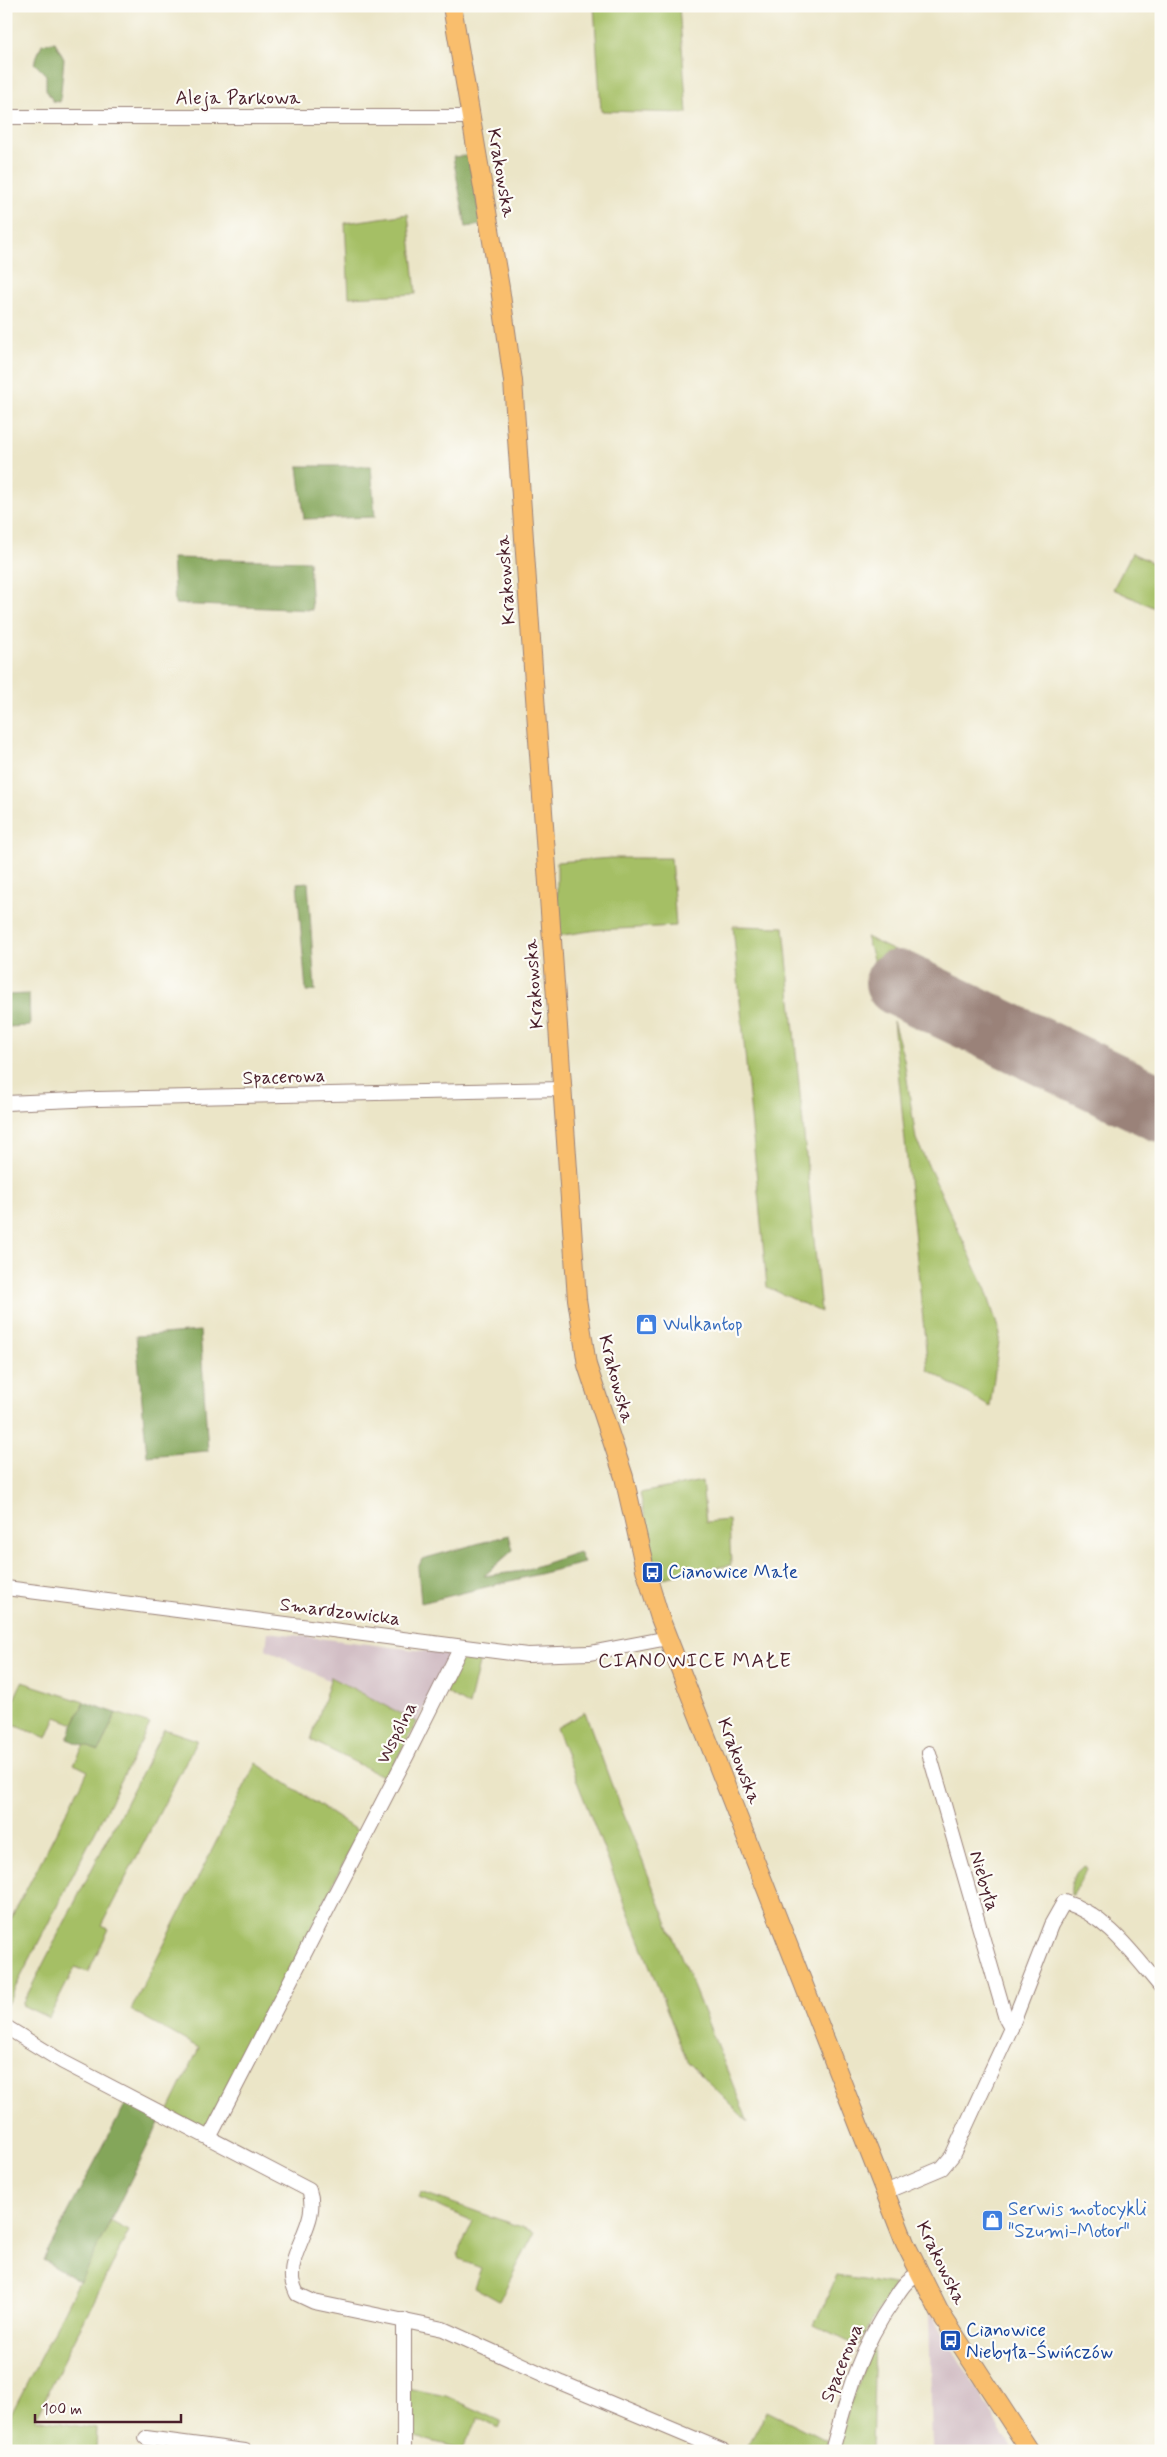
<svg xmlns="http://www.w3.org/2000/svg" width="1167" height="2457" viewBox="0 0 1167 2457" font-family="Mynerve,sans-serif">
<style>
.industrial{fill:#d2bec5}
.green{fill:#a5bf65;stroke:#786f48}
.forest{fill:#84a65a;stroke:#676242}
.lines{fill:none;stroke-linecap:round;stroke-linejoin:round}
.runway{stroke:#9a8279;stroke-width:66}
.minor-casing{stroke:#9a8279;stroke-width:16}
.major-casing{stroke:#9a8279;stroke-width:20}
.minor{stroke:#fff;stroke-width:14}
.major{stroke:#f9be6d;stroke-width:18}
.labels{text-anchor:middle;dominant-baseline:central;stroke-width:4.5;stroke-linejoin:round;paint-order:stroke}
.street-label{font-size:19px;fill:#4a1f2b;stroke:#fdfcf7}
.shop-label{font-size:19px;fill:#366cbe;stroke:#fdfcf7;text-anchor:start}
.transit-label{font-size:19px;fill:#164399;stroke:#fdfcf7;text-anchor:start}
.neighbourhood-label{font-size:20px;letter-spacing:1px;fill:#4a1f2b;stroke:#fdfcf7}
</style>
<rect width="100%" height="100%" fill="#fdfcf7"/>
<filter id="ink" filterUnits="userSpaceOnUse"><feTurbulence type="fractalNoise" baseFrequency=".02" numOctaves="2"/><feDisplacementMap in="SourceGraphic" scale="10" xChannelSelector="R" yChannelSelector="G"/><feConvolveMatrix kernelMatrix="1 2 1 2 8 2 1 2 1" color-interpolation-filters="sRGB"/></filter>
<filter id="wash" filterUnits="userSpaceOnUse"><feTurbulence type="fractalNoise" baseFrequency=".0096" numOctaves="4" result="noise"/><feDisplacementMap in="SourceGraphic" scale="20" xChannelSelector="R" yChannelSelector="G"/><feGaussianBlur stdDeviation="1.12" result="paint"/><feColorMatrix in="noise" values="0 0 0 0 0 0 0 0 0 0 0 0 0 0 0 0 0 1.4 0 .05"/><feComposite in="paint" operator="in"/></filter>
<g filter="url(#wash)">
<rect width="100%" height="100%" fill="#ebe5c7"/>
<g class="industrial">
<path d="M268,1632L449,1654L417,1722L332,1677L330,1681L266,1649Z"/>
<path d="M929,2310L1014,2451H932Z"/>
</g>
<g class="green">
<path d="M594,6H679L687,113L601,111Z"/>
<path d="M408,214L416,294L349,297L345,223Z"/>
<path d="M1132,553L1161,567V611L1113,589Z"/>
<path d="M612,858H671L676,926L597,930L557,936V862Z"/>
<path d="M733,926L784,927L821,1312L767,1287Z"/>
<path d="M866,937L1161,1081V1138L888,1006Z"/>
<path d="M893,1021L904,1059L916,1139L986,1290L1000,1334L990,1407L928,1370Z"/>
<path d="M702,1481L706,1522L729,1520L731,1565L657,1579L640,1493Z"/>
<path d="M461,1656L480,1659L469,1706L444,1691Z"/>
<path d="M331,1677L417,1722L386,1778L311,1740Z"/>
<path d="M22,1682L84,1702L74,1724L56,1717L47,1738L6,1722V1716Z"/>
<path d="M585,1712L611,1783L748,2122L687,2061L556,1728Z"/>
<path d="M116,1713L150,1724L6,2006V1928L88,1771L74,1764L84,1745L99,1751Z"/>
<path d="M164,1729L197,1740L101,1926L109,1929L88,1972L75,1967L49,2018L22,2005Z"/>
<path d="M256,1763L359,1832L209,2132L168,2112L199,2048L131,2010Z"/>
<path d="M1085,1866L1087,1869L1073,1894H1071C1070,1882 1073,1872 1085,1866Z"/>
<path d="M421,2192L535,2232L499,2301L474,2287L481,2268L460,2260L458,2253L473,2221L419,2198Z"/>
<path d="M110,2221L129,2231L35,2419L97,2429L96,2451H6V2424Z"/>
<path d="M837,2276L894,2285L857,2346L814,2325Z"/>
<path d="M875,2338L872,2451H834Z"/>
<path d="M407,2388L446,2396L501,2421L498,2428L478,2418L463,2449L407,2435Z"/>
<path d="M767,2411L827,2441L823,2451H745Z"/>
</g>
<g class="forest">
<path d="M55,42L64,59L60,102L53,101L46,90V75L34,63L42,44Z"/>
<path d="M469,155L481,225L466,227L453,157Z"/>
<path d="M298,466H371L375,517L304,519Z"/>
<path d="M172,558L309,561L312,610L175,604Z"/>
<path d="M308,882L315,991H306L297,883Z"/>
<path d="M29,994L30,1026L6,1027V995Z"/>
<path d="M200,1331L208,1451L147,1456L136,1336Z"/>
<path d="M509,1535L513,1550L484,1576L522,1571L579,1552L584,1563L421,1603L418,1568L422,1559Z"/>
<path d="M84,1702L116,1713L99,1751L67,1739Z"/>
<path d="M127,2101L161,2119L80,2282L43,2260Z"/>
</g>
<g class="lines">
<path class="runway" d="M898,983L1161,1109"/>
</g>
</g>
<g filter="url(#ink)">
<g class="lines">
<defs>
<g id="minor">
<path d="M6,117H470"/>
<path d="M6,1103L97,1099L563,1089"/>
<path d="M6,1588L527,1655L590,1653L668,1638"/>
<path d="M929,1753L1006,2019L1011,2028"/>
<path d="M6,2027L63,2062L309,2190C320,2221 290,2247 292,2278C292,2283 295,2289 297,2294L314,2302L443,2329L562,2383L724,2451"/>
<path d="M209,2138L407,1755L461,1647"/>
<path d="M885,2192L942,2168L952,2156L1011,2028L1051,1925L1064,1902C1106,1915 1133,1954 1161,1987"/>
<path d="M404,2320V2451"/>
<path d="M146,2438L245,2451"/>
<path d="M832,2451C848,2393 858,2351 893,2301C900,2290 906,2279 919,2274"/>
</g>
<path id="major" d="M452,6L500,288L513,381L577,1299L587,1365L624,1477L645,1569L660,1618L905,2243L939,2311L1030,2451"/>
</defs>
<use href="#minor" class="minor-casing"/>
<use href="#major" class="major-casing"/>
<use href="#minor" class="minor"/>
<use href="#major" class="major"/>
</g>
</g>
<defs>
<symbol id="shop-square" viewBox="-11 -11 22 22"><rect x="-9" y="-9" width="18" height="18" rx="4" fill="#3f7fe0" stroke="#fdfcf7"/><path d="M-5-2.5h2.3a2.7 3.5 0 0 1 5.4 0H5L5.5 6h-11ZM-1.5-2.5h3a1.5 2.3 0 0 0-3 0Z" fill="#fff"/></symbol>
<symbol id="bus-square" viewBox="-11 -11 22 22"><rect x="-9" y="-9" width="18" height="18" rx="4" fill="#1a4fb4" stroke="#fdfcf7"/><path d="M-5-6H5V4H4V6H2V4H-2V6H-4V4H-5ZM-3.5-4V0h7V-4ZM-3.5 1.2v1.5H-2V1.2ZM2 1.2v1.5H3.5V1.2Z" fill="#fff"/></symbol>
</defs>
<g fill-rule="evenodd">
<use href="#shop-square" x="634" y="1312" width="25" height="25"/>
<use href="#bus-square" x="640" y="1560" width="25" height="25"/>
<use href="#shop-square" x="980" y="2208" width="25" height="25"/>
<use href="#bus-square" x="938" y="2328" width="25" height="25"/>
</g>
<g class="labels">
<g class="street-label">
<text x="238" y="98">Aleja Parkowa</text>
<text transform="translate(501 173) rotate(80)">Krakowska</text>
<text transform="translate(506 580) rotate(-94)">Krakowska</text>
<text transform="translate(534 984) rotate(-94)">Krakowska</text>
<text transform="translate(284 1077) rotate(-2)">Spacerowa</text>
<text transform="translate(616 1379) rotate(75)">Krakowska</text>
<text transform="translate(340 1612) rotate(7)">Smardzowicka</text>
<text transform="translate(397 1733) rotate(-63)">Wspólna</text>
<text transform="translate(739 1761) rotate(69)">Krakowska</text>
<text transform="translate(984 1881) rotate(73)">Niebyła</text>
<text transform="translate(941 2263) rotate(64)">Krakowska</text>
<text transform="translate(842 2363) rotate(-68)">Spacerowa</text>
</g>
<g class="shop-label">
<text x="663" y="1324">Wulkantop</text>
<text x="1008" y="2209">Serwis motocykli<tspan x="1008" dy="22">"Szumi-Motor"</tspan></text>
</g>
<g class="transit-label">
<text x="668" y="1572">Cianowice Małe</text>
<text x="966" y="2330">Cianowice<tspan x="966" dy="22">Niebyła-Świńczów</tspan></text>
</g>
<g class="neighbourhood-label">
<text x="695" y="1661">CIANOWICE MAŁE</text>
</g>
</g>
<rect width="1167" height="2457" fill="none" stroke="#fdfcf7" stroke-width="25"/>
<path d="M35 2414v8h146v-8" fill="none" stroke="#4a1f2b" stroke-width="2.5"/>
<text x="42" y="2414" font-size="15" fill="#4a1f2b" stroke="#fdfcf7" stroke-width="4" paint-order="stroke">100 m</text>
</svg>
